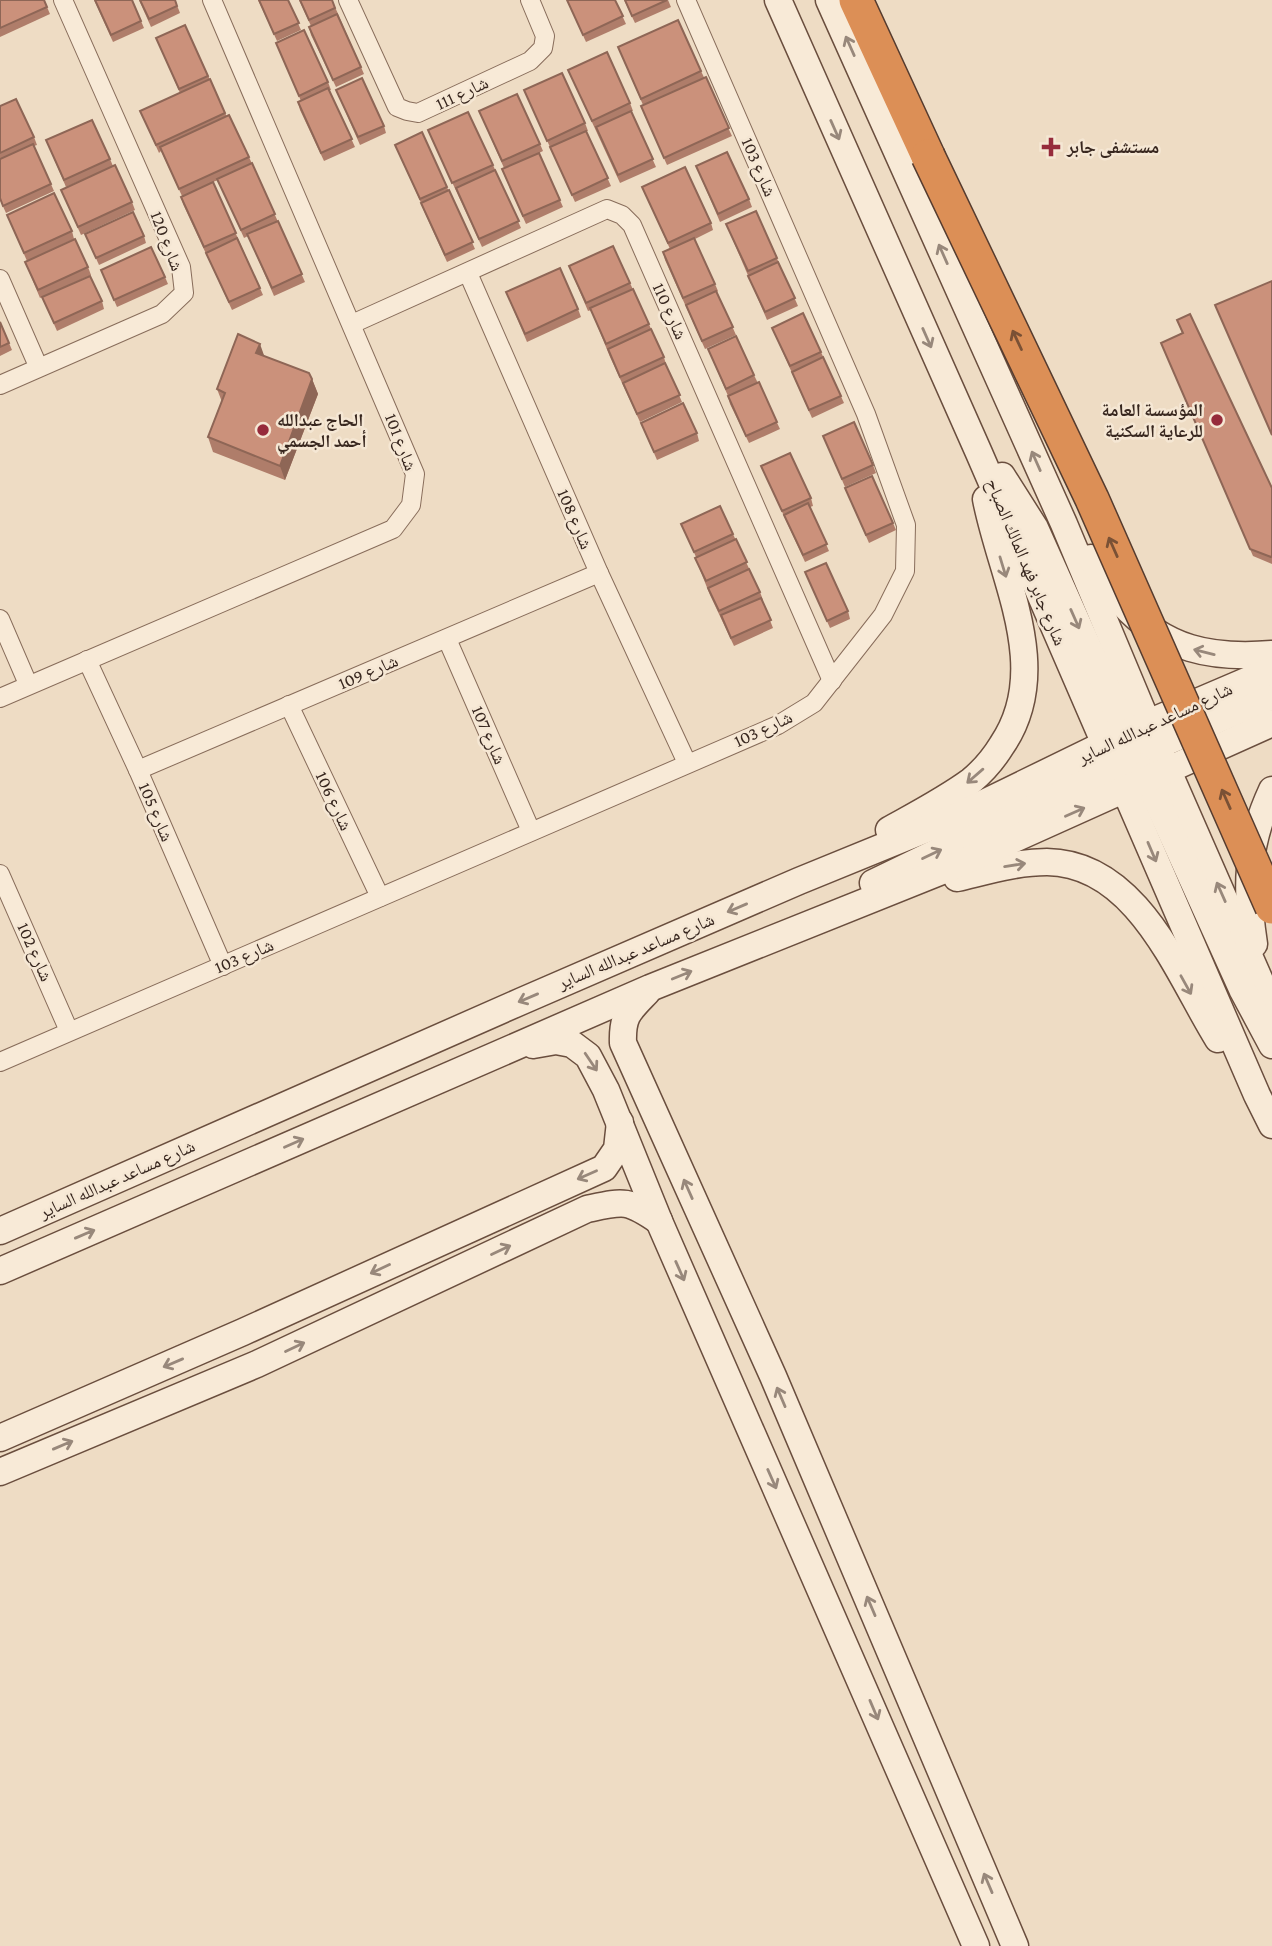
<svg xmlns="http://www.w3.org/2000/svg" width="1272" height="1946" viewBox="0 0 1272 1946" font-family="'Crimson Pro','Noto Naskh Arabic',serif">
<style>
.lines{fill:none;stroke-linecap:round;stroke-linejoin:round}
.street-casing{stroke:#886d5b;stroke-width:20}
.secondary-casing{stroke:#6a4e3e;stroke-width:29}
.highway-casing{stroke:#563c2f;stroke-width:36}
.street{stroke:#f8ead7;stroke-width:18}
.secondary{stroke:#f8ead7;stroke-width:26}
.highway{stroke:#dc8f56;stroke-width:33}
.highway-bridge-casing{stroke:#563c2f;stroke-width:36;stroke-linecap:butt}
.highway-bridge{stroke:#dc8f56;stroke-width:33}
.wall{fill:#af7d6a}
.shaded-wall{fill:#8e6656}
.building{fill:#cb917b;stroke:#8e6656;stroke-width:2}
.oneway{stroke:#98887b}
.oneway2{stroke:#7a5135}
.poi-dot{fill:#962b3b;stroke:#f5e7d4;stroke-width:2.5}
.labels{text-anchor:middle;dominant-baseline:central;stroke-width:5;stroke-linejoin:round;paint-order:stroke}
.street-label{font-size:18px;fill:#38271f;stroke:#f5e7d4}
.poi-label{font-size:18px;font-weight:bold;fill:#38271f;stroke:#f5e7d4;text-anchor:start}
</style>
<rect width="100%" height="100%" fill="#eedcc4"/>
<g class="lines">
<defs>
<g id="street">
<path d="M348,0L397,107L407,111L418,113L530,61L543,48L545,36L530,0"/>
<path d="M468,273L599,573L687,763"/>
<path d="M0,279L38,366"/>
<path d="M352,324L607,209L622,215L632,225L832,681"/>
<path d="M0,385L162,314L184,293L181,267L63,0"/>
<path d="M0,619L28,684"/>
<path d="M447,639L531,831"/>
<path d="M87,660L138,770L223,966"/>
<path d="M0,698L393,529L411,505L415,474L212,0"/>
<path d="M289,705L380,897"/>
<path d="M138,770L599,573"/>
<path d="M0,874L69,1031"/>
<path d="M0,1062L778,725L814,703L883,615L905,571L906,525L866,414L686,0"/>
</g>
<g id="secondary">
<path d="M778,0L979,453L1257,1095L1272,1125"/>
<path d="M829,0L1064,524L1157,746L1272,1008"/>
<path d="M1002,476L1035,528L1127,734L1138,748"/>
<path d="M1091,558C1101,573 1110,590 1122,603C1165,650 1211,659 1272,654"/>
<path d="M1145,757L1157,746L1272,696"/>
<path d="M1138,766L1147,779L1242,989L1272,1045"/>
<path d="M889,830C916,815 945,800 971,781C983,771 994,758 1002,745C1054,669 1001,578 986,499"/>
<path d="M957,878C987,871 1016,862 1047,862C1138,863 1178,975 1218,1039"/>
<path d="M873,883L1115,766L1128,754"/>
<path d="M1254,944C1245,886 1247,844 1272,790"/>
<path d="M647,992C629,1011 622,1015 623,1043L773,1376L1015,1946"/>
<path d="M533,1045L556,1041L572,1044L588,1056L606,1090L659,1221L976,1946"/>
<path d="M0,1231L522,1001L799,881L951,819L1148,723L1272,670"/>
<path d="M0,1271L650,988L952,867L1272,723"/>
<path d="M0,1438L243,1332L604,1168L617,1149L620,1122"/>
<path d="M0,1472L257,1364L587,1209C624,1201 627,1199 659,1221"/>
</g>
<path id="highway" d="M856,0L928,156"/>
</defs>
<use href="#street" class="street-casing"/>
<use href="#secondary" class="secondary-casing"/>
<use href="#highway" class="highway-casing"/>
<use href="#street" class="street"/>
<use href="#secondary" class="secondary"/>
<use href="#highway" class="highway"/>
<defs>
<path id="highway-bridge" d="M928,156L1092,499L1272,907"/>
</defs>
<use href="#highway-bridge" class="highway-bridge-casing"/>
<use href="#highway-bridge" class="highway-bridge"/>
</g>
<g class="wall">
<path d="M0,0L47,7L50,14L0,37Z"/>
<path d="M94,0H132L144,28L113,42Z"/>
<path d="M139,0H175L180,13L151,27Z"/>
<path d="M258,0H288L301,30L277,41Z"/>
<path d="M299,0H332L364,74L336,87L311,35L309,27L311,26Z"/>
<path d="M567,0H615L626,24L586,42Z"/>
<path d="M624,0H668L671,7L635,23Z"/>
<path d="M185,25L227,117L249,157L305,282L274,296L248,236L244,238L218,180L213,182L263,295L232,310L183,204L181,197L182,196L161,151L159,153L140,111L180,93L156,38Z"/>
<path d="M276,43L328,82L331,90H329L355,147L324,161L300,110L298,102L301,101Z"/>
<path d="M618,47L701,71L732,136L667,165L644,114L641,106L643,105Z"/>
<path d="M568,70L630,103L633,111H631L656,167L620,183Z"/>
<path d="M336,90L384,126L386,133L360,145Z"/>
<path d="M524,90L585,123L588,131H586L611,186L575,202Z"/>
<path d="M0,106L34,137L37,145L34,146L54,191L6,213L0,200Z"/>
<path d="M479,111L540,144L543,151L539,153L563,207L526,224L505,177L502,169L504,168Z"/>
<path d="M428,130L493,165L521,228L482,247Z"/>
<path d="M422,132L475,249L447,262L424,211L421,203L395,145Z"/>
<path d="M46,140L110,159L113,166L66,187Z"/>
<path d="M696,166L749,199L752,207L720,222Z"/>
<path d="M642,187L711,223L713,230L695,239L715,284L718,291L717,292L736,335L705,349L665,260L663,252L670,249Z"/>
<path d="M61,190L132,202L135,210L81,235Z"/>
<path d="M756,211L798,306L767,320L726,224Z"/>
<path d="M7,215L72,231L74,239L27,261Z"/>
<path d="M85,234L144,236L146,243L99,265Z"/>
<path d="M25,262L88,267L91,275L40,298Z"/>
<path d="M569,266L630,283L664,357L666,365L682,402L640,422L610,357L591,310L588,311Z"/>
<path d="M101,270L165,277L168,284L117,307Z"/>
<path d="M506,292L578,309L581,317L527,342Z"/>
<path d="M42,297L102,301L104,309L57,331Z"/>
<path d="M1177,320L1272,488V564L1253,556L1164,350L1182,333Z"/>
<path d="M0,322L12,350L0,356Z"/>
<path d="M772,328L821,352L844,403L812,418Z"/>
<path d="M708,349L754,375L780,429L749,443L730,404L728,396Z"/>
<path d="M264,356L312,379L318,394L285,480L213,452L208,437L222,402L217,389Z"/>
<path d="M641,423L697,433L699,441L657,460Z"/>
<path d="M823,436L873,465L876,473L845,487Z"/>
<path d="M761,466L811,498L813,506L810,507L829,551L805,562Z"/>
<path d="M845,488L893,523L896,530L869,543Z"/>
<path d="M681,524L733,534L760,592L763,600H762L773,628L734,646L710,595L698,565L695,558L696,557Z"/>
<path d="M805,572L848,611L850,619L830,628Z"/>
</g>
<g class="shaded-wall">
<path d="M260,344L265,358L256,353Z"/>
<path d="M312,379L318,394L285,480L280,466Z"/>
</g>
<g class="building">
<path d="M0,0H44L47,7L0,28Z"/>
<path d="M95,0H132L141,21L111,35Z"/>
<path d="M140,0H175L177,6L149,19Z"/>
<path d="M259,0H288L299,23L274,34Z"/>
<path d="M300,0H332L335,8L309,20Z"/>
<path d="M567,0H615L623,16L583,35Z"/>
<path d="M625,0H667L632,16Z"/>
<path d="M337,14L361,67L333,80L309,27Z"/>
<path d="M678,20L701,71L641,99L618,47Z"/>
<path d="M185,25L208,76L179,89L156,38Z"/>
<path d="M304,30L328,82L299,96L276,43Z"/>
<path d="M607,52L630,103L592,121L568,70Z"/>
<path d="M562,73L585,123L547,141L524,90Z"/>
<path d="M706,77L729,128L664,158L641,106Z"/>
<path d="M362,78L384,126L358,137L336,90Z"/>
<path d="M210,79L225,113L156,145L140,111Z"/>
<path d="M328,88L352,139L321,153L298,102Z"/>
<path d="M517,94L540,144L502,161L479,111Z"/>
<path d="M16,99L34,137L0,153V106Z"/>
<path d="M631,111L653,159L618,175L596,127Z"/>
<path d="M468,112L493,165L452,183L428,130Z"/>
<path d="M229,115L249,157L179,189L160,147Z"/>
<path d="M92,120L110,159L64,180L46,140Z"/>
<path d="M586,131L608,178L572,195L550,147Z"/>
<path d="M422,132L447,187L420,199L395,145Z"/>
<path d="M33,144L51,184L3,206L0,198V159Z"/>
<path d="M727,152L749,199L718,214L696,166Z"/>
<path d="M539,153L560,200L523,216L502,169Z"/>
<path d="M252,163L275,214L241,230L217,179Z"/>
<path d="M115,165L132,202L78,227L61,190Z"/>
<path d="M685,167L711,223L668,243L642,187Z"/>
<path d="M495,170L519,221L479,239L456,188Z"/>
<path d="M213,182L236,233L204,247L181,197Z"/>
<path d="M449,190L473,242L445,255L421,203Z"/>
<path d="M54,193L72,231L24,253L7,215Z"/>
<path d="M756,211L777,258L748,271L726,224Z"/>
<path d="M133,212L144,236L96,258L85,234Z"/>
<path d="M278,221L302,274L272,288L247,234Z"/>
<path d="M237,238L260,288L229,302L206,253Z"/>
<path d="M694,238L715,284L683,298L663,252Z"/>
<path d="M75,239L88,267L38,290L25,262Z"/>
<path d="M613,246L630,283L586,303L569,266Z"/>
<path d="M151,247L165,277L114,300L101,270Z"/>
<path d="M778,262L795,298L765,312L748,276Z"/>
<path d="M560,268L578,309L525,334L506,292Z"/>
<path d="M90,276L102,301L54,323L42,297Z"/>
<path d="M1272,281V435L1215,305Z"/>
<path d="M633,289L649,324L606,344L590,308Z"/>
<path d="M716,291L733,327L702,341L686,305Z"/>
<path d="M803,313L821,352L790,366L772,328Z"/>
<path d="M1190,314L1272,488V556L1271,557L1250,549L1161,343L1183,333L1177,320Z"/>
<path d="M0,322L9,343L0,347Z"/>
<path d="M651,329L664,357L620,377L608,349Z"/>
<path d="M238,334L260,344L256,353L309,373L312,379L280,466L208,437L225,393L217,389Z"/>
<path d="M736,336L754,375L726,389L708,349Z"/>
<path d="M823,357L841,396L809,410L792,372Z"/>
<path d="M665,363L680,395L637,414L623,383Z"/>
<path d="M759,382L777,422L746,436L728,396Z"/>
<path d="M683,403L697,433L654,452L641,423Z"/>
<path d="M854,422L873,465L842,479L823,436Z"/>
<path d="M790,453L811,498L782,511L761,466Z"/>
<path d="M872,476L893,523L866,535L845,488Z"/>
<path d="M808,503L827,544L803,555L784,515Z"/>
<path d="M720,506L733,534L694,552L681,524Z"/>
<path d="M736,539L747,562L706,581L695,558Z"/>
<path d="M826,563L848,611L827,621L805,572Z"/>
<path d="M749,569L760,592L719,611L708,588Z"/>
<path d="M761,598L771,620L731,638L721,615Z"/>
</g>
<defs><path id="oneway-shaft" d="M-6 0H5M1.5-3L5.5 0L1.5 3" fill="none" stroke-width="1.6" stroke-linecap="round" stroke-linejoin="round" transform="scale(1.75)"/></defs>
<g class="oneway">
<use href="#oneway-shaft" transform="translate(850 46) rotate(-114)"/>
<use href="#oneway-shaft" transform="translate(835 130) rotate(66)"/>
<use href="#oneway-shaft" transform="translate(943 254) rotate(-114)"/>
<use href="#oneway-shaft" transform="translate(927 338) rotate(66)"/>
<use href="#oneway-shaft" transform="translate(1036 461) rotate(-114)"/>
<use href="#oneway-shaft" transform="translate(1003 567) rotate(73)"/>
<use href="#oneway-shaft" transform="translate(1075 619) rotate(66)"/>
<use href="#oneway-shaft" transform="translate(1204 652) rotate(-166)"/>
<use href="#oneway-shaft" transform="translate(975 776) rotate(139)"/>
<use href="#oneway-shaft" transform="translate(1075 812) rotate(-24)"/>
<use href="#oneway-shaft" transform="translate(1152 852) rotate(67)"/>
<use href="#oneway-shaft" transform="translate(932 854) rotate(-26)"/>
<use href="#oneway-shaft" transform="translate(1015 865) rotate(-9)"/>
<use href="#oneway-shaft" transform="translate(1221 892) rotate(-114)"/>
<use href="#oneway-shaft" transform="translate(737 908) rotate(157)"/>
<use href="#oneway-shaft" transform="translate(682 975) rotate(-22)"/>
<use href="#oneway-shaft" transform="translate(1186 985) rotate(61)"/>
<use href="#oneway-shaft" transform="translate(528 998) rotate(157)"/>
<use href="#oneway-shaft" transform="translate(591 1062) rotate(56)"/>
<use href="#oneway-shaft" transform="translate(294 1143) rotate(-24)"/>
<use href="#oneway-shaft" transform="translate(587 1175) rotate(156)"/>
<use href="#oneway-shaft" transform="translate(688 1189) rotate(-114)"/>
<use href="#oneway-shaft" transform="translate(85 1234) rotate(-23)"/>
<use href="#oneway-shaft" transform="translate(501 1250) rotate(-25)"/>
<use href="#oneway-shaft" transform="translate(380 1269) rotate(155)"/>
<use href="#oneway-shaft" transform="translate(680 1271) rotate(66)"/>
<use href="#oneway-shaft" transform="translate(295 1347) rotate(-25)"/>
<use href="#oneway-shaft" transform="translate(173 1363) rotate(157)"/>
<use href="#oneway-shaft" transform="translate(781 1397) rotate(-113)"/>
<use href="#oneway-shaft" transform="translate(63 1445) rotate(-23)"/>
<use href="#oneway-shaft" transform="translate(772 1479) rotate(66)"/>
<use href="#oneway-shaft" transform="translate(871 1606) rotate(-113)"/>
<use href="#oneway-shaft" transform="translate(874 1710) rotate(67)"/>
<use href="#oneway-shaft" transform="translate(988 1883) rotate(-113)"/>
</g>
<g class="oneway2">
<use href="#oneway-shaft" transform="translate(1017 340) rotate(-115)"/>
<use href="#oneway-shaft" transform="translate(1113 547) rotate(-114)"/>
<use href="#oneway-shaft" transform="translate(1226 799) rotate(-114)"/>
</g>
<g class="poi-dot">
<path d="M1047.5 136.5h7v7h7v7h-7v7h-7v-7h-7v-7h7z"/>
<circle cx="1217" cy="420" r="7"/>
<circle cx="263" cy="430" r="7"/>
</g>
<g class="labels">
<g class="street-label">
<text transform="translate(462 93) rotate(-25)">شارع 111</text>
<text transform="translate(759 167) rotate(67)">شارع 103</text>
<text transform="translate(167 241) rotate(69)">شارع 120</text>
<text transform="translate(670 311) rotate(66)">شارع 110</text>
<text transform="translate(401 442) rotate(69)">شارع 101</text>
<text transform="translate(575 519) rotate(67)">شارع 108</text>
<text transform="translate(1026 562) rotate(67)">شارع جابر فهد المالك الصباح</text>
<text transform="translate(368 672) rotate(-23)">شارع 109</text>
<text transform="translate(1155 723) rotate(-25)">شارع مساعد عبدالله الساير</text>
<text transform="translate(763 729) rotate(-25)">شارع 103</text>
<text transform="translate(489 735) rotate(67)">شارع 107</text>
<text transform="translate(334 801) rotate(65)">شارع 106</text>
<text transform="translate(156 812) rotate(67)">شارع 105</text>
<text transform="translate(636 951) rotate(-23)">شارع مساعد عبدالله الساير</text>
<text transform="translate(35 952) rotate(66)">شارع 102</text>
<text transform="translate(244 956) rotate(-23)">شارع 103</text>
<text transform="translate(117 1179) rotate(-24)">شارع مساعد عبدالله الساير</text>
</g>
<g class="poi-label">
<text x="1067" y="147">مستشفى جابر</text>
<text x="1203" y="410" text-anchor="end">المؤسسة العامة<tspan x="1203" dy="21">للرعاية السكنية</tspan></text>
<text x="277" y="420">الحاج عبدالله<tspan x="277" dy="21">أحمد الجسمي</tspan></text>
</g>
</g>
</svg>
